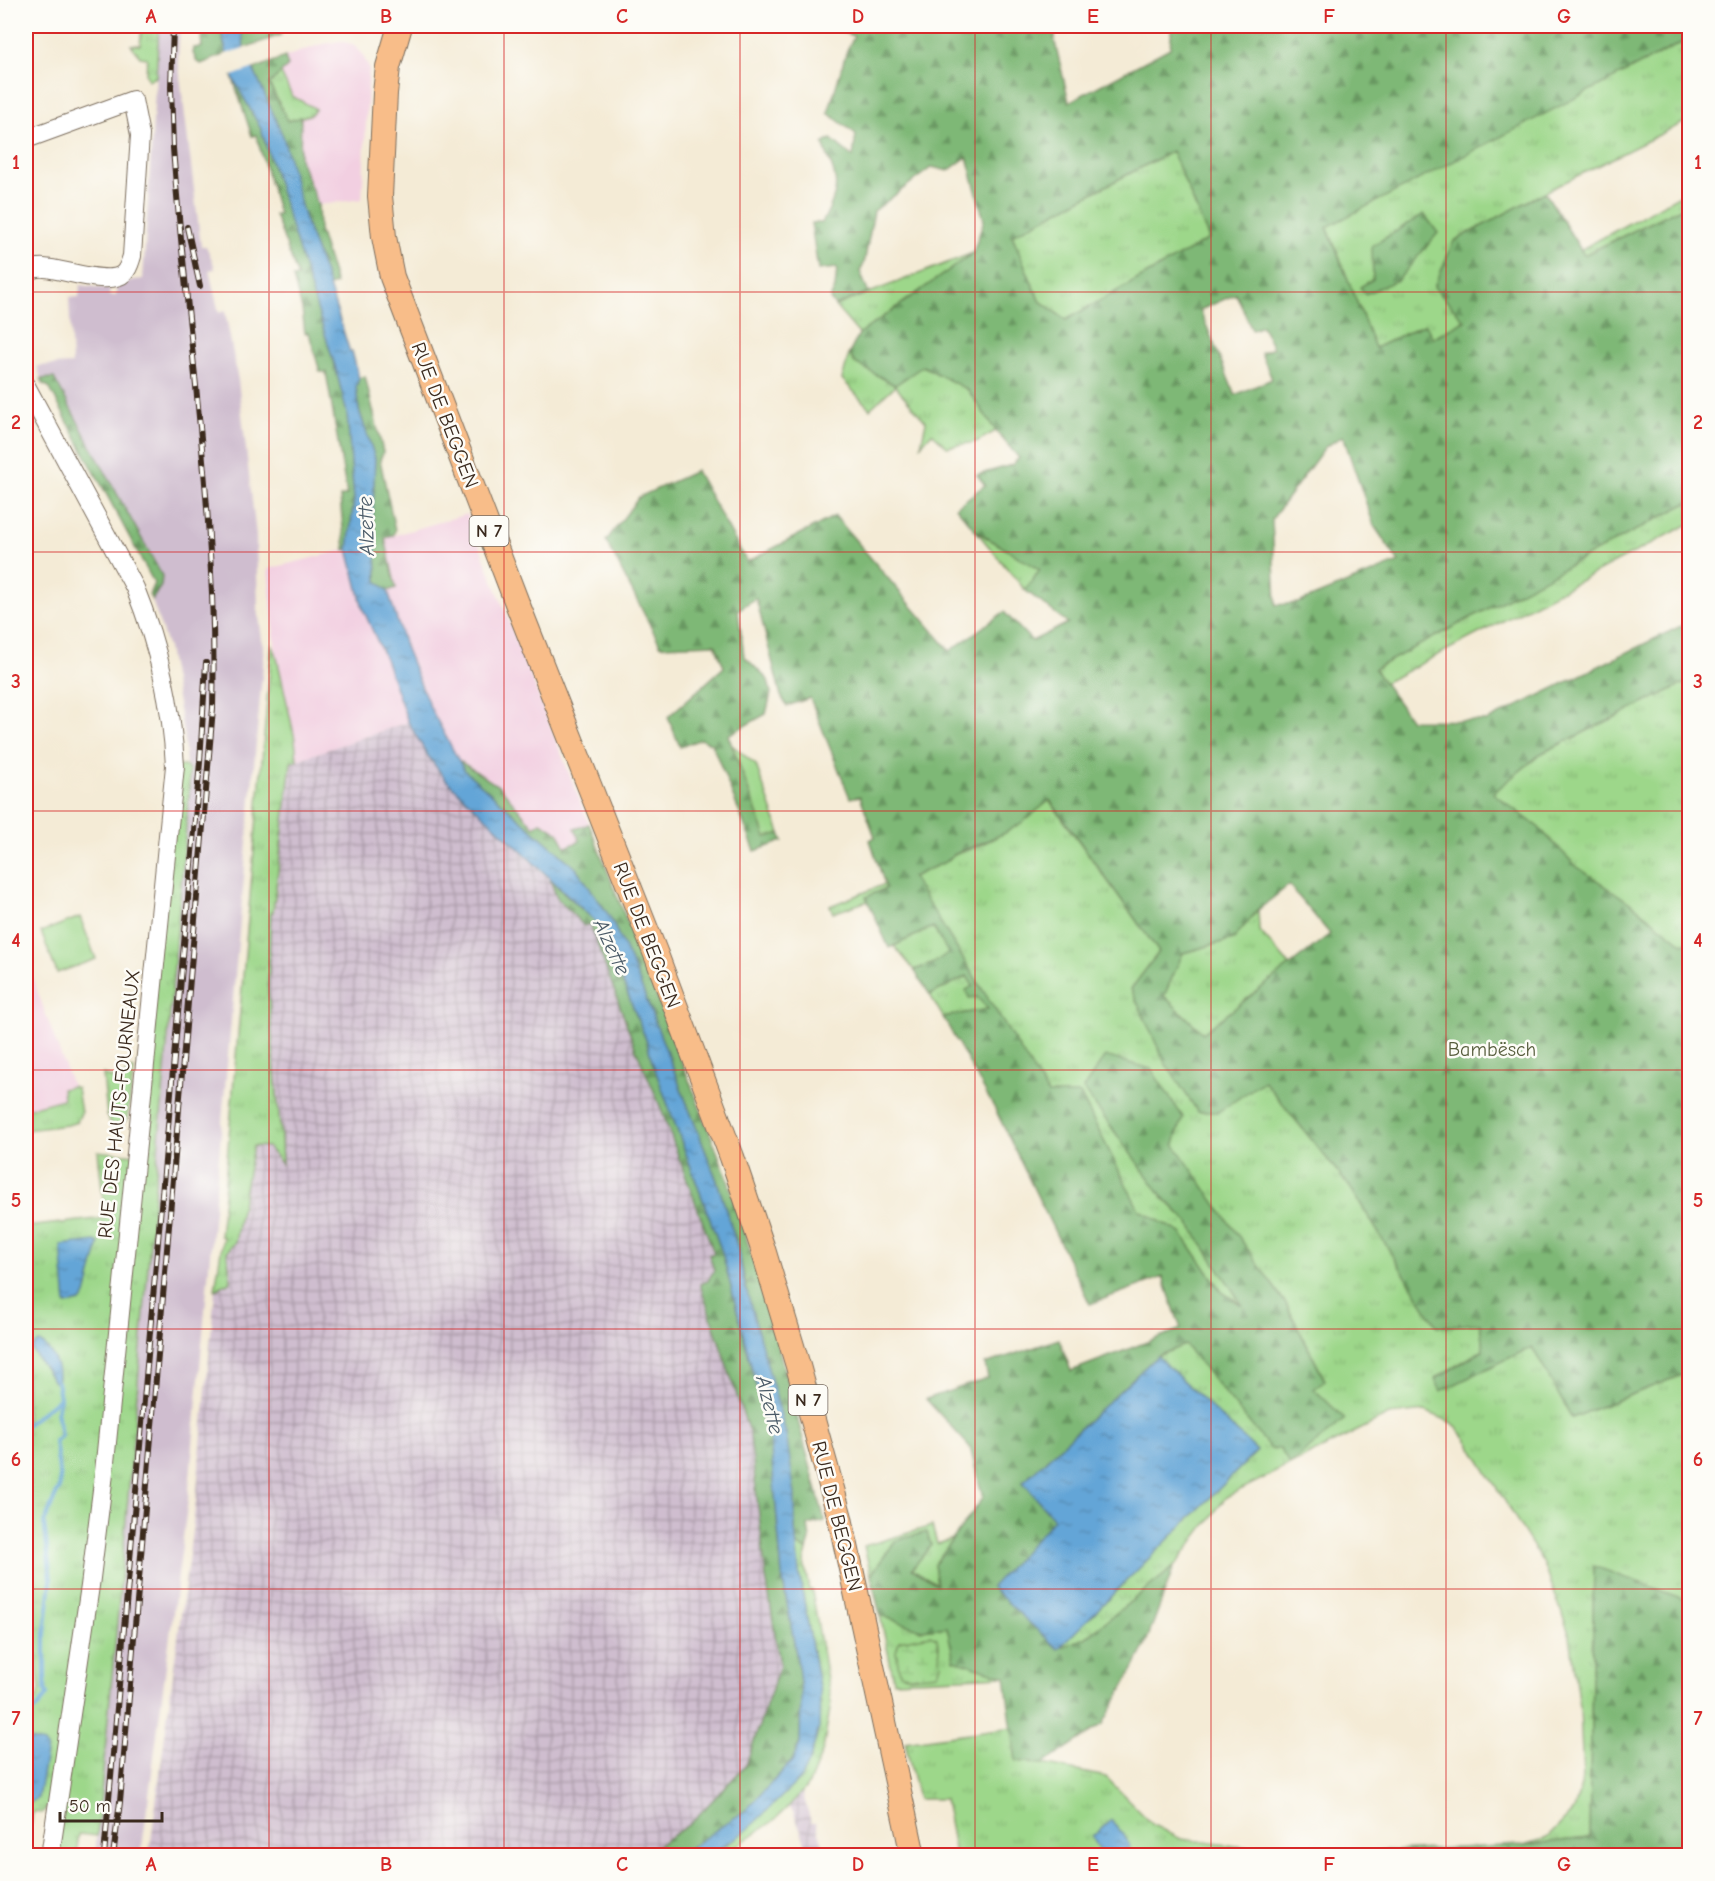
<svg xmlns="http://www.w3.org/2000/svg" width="1715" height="1881" viewBox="0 0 1715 1881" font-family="'Comic Neue',sans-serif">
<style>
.built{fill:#f2cfe1}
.industrial{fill:url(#industrial-grid)}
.railway{fill:#cfbdcf}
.grass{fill:url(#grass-tufts);stroke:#6c8054;stroke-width:1.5}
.forest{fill:url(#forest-firs);stroke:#5c714a;stroke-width:1.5;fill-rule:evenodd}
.wetland{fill:url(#wetland-marsh);stroke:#6c8054;stroke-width:1.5}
.park{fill:#9dd78a;stroke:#6c8054;stroke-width:1.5}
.water{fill:url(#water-ripples);stroke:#4f687a;stroke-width:1.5}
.pier{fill:#f4ebd6}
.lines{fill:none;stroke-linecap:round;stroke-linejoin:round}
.stream{stroke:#63a5d7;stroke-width:4}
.minor-casing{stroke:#7c6e5e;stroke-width:20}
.major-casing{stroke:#7c6e5e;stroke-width:26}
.minor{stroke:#fff;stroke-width:18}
.major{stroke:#f8bd89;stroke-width:24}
.rail-casing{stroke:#3b2a1e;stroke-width:6}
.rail{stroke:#fdfcf7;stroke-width:4;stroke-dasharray:11;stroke-linecap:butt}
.grid{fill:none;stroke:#d62828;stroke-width:1.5;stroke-opacity:0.55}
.labels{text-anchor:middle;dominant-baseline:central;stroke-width:5;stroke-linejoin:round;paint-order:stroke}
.shield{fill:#fdfcf7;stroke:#75695f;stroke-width:1.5}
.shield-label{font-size:18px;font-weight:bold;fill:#3b2a1e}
.street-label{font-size:20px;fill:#3b2a1e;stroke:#fdfcf7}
.park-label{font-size:20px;fill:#585e3e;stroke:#fdfcf7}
.water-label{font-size:21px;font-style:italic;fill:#4b5b68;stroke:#fdfcf7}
.neatline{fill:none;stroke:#d62828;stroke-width:2}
.grid-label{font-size:20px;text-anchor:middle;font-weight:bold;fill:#d62828}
</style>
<defs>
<pattern id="industrial-grid" width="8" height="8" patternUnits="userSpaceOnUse" patternTransform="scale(1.5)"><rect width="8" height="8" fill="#cfbdcf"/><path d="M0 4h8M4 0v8" fill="none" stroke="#a99aa7"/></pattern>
<pattern id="grass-tufts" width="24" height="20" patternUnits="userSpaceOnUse" patternTransform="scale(1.5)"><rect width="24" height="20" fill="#9dd78a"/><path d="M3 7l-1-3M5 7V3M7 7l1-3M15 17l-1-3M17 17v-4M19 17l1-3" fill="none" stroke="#88b977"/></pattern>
<pattern id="forest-firs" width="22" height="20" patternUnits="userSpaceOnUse" patternTransform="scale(1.5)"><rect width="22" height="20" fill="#7eb876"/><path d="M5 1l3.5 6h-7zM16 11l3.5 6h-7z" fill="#689660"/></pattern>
<pattern id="wetland-marsh" width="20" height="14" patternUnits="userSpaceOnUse" patternTransform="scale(1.5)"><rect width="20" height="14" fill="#9dd78a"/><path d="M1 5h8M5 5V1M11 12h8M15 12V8" fill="none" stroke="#88b977"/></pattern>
<pattern id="water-ripples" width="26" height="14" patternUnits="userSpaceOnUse" patternTransform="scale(1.5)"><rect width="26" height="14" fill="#63a5d7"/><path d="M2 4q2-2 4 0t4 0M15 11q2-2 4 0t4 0" fill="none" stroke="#5387ae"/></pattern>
</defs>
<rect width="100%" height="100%" fill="#fdfcf7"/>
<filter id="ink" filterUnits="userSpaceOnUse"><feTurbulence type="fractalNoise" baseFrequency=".0167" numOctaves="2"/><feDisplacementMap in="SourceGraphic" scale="12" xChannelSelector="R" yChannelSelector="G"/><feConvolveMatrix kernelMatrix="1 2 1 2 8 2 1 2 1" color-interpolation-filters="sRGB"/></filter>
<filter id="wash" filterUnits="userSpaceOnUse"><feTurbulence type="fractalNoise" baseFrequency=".008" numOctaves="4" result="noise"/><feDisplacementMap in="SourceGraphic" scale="24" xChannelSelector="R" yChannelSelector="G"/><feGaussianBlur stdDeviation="1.35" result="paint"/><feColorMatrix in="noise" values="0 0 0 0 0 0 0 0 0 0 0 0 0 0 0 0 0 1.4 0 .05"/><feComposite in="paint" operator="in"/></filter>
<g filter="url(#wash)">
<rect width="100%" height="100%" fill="#f4ebd6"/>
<g class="built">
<path d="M340,41L352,44L361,52L369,68L362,199L318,205L300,159L301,117L310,115L292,96L281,73L288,66L285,57L319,45Z"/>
<path d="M467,514L589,824L576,829L580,841L566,847L535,827L500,787L458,760L430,707L406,649L388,591L396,587L385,538Z"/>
<path d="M348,549L363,609L384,656L408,722L297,760L295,739L276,653L268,569Z"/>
<path d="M26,960L72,1086L62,1089L64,1099L26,1109Z"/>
</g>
<g class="industrial">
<path d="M408,722L428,756L446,780L550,880L557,898L584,926L590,924L636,1050L657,1098L714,1253L709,1255L714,1270L708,1281L700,1284L750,1435L766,1577L780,1665L746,1765L690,1824L643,1855L149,1856L196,1501L215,1290L231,1280L227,1252L235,1242L253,1145L268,1147L282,1163L281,1139L268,989L271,912H274L291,762Z"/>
<path d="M802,1791L811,1822H816L826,1855H810L793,1811L788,1807Z"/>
</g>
<path class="railway" d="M159,26H180L178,59L201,246H206L213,262L215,269L209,270L219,313L225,311L238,380L256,535L258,609L264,654L188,1500L141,1855H95L118,1612L168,1045L189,793V771L186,766L184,737L168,648L152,600L161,586L55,379H41L37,366L72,364L69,298L79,297L80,285L110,289L109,296H115L117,293L115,287L134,280L143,279Z"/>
<g class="grass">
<path d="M142,26H159L156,77L148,80L146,74L147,58L140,57L131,45H140Z"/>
<path d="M1689,39V120L1545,192L1454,241L1465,320L1433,338L1425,324L1375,348L1327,226Z"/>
<path d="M281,73L292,96L316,109L310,115L288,121L269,83Z"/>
<path d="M1173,151L1209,239L1066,320L1039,300L1012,235Z"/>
<path d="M1689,190V204L1584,255L1580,250Z"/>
<path d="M973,253L859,334L835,306Z"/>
<path d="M849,354L855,363L895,385L923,366L968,390L996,431L976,442L947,447L932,433L921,445L926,422L895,386L870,409L842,379Z"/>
<path d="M1689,502V524L1384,683L1374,669Z"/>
<path d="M976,531L1040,570L1025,590Z"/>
<path d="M272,645L276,653L295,739L297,760L291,762L273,912L271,913L268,989L281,1139L282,1164L268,1147L253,1146L235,1242L227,1252L231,1281L215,1290L223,1237L220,1236L222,1216Z"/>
<path d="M1689,681V942L1683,944L1636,907L1576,866L1538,827L1492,793L1542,753Z"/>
<path d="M175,766H186L189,771V793L118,1612L97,1836L79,1834L76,1855H50L59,1793L42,1813L33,1812L31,1824L26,1823V1700L37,1698L40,1690L36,1655L26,1656V1598L29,1591L26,1560V1227L105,1218L98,1151L136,1155Z"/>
<path d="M1049,800L1159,952L1131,989L1218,1111L1264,1081L1350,1187L1480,1322L1483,1350L1435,1378L1532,1347L1572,1418L1689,1372V1601L1594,1567L1589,1838L1523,1845L1547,1838L1574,1810L1583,1778L1580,1707L1570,1636L1544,1564L1467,1440L1453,1423L1425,1411L1389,1415L1226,1497L1174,1567L1085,1638L1058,1649L1257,1451L1157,1356L1185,1344L1271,1448L1280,1449L1314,1388L1325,1380L1286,1304L1173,1144L1151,1070L1161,1196L1188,1222L1245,1307L1222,1292L1181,1233L1139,1210L1080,1094L1048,1095L912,877L947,861L953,855C990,845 1021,823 1049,800Z"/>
<path d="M885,884L886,888L867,897L868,901L833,913L830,906Z"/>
<path d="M1258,910L1259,930L1290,966L1203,1033L1164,996L1183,953L1233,939Z"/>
<path d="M933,927L949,953L932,964L914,970L894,946Z"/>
<path d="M967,976C976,989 978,997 989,1009L943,1017L930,995Z"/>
<path d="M72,1086L77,1088L81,1113L77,1122L68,1125L26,1130V1109L63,1099L62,1089Z"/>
<path d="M932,1526L937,1544L953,1539L934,1565L938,1585L912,1569L931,1545L895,1541L871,1575L864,1546Z"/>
<path d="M796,1545L807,1550L804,1562L809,1590H812L831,1703L823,1750L809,1784L788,1807L772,1822L723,1855H715L714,1854L748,1829L810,1759L819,1728L820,1692L799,1572Z"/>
<path d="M880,1615L921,1630L947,1627L955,1660L1005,1676L894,1681Z"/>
<path d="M1012,1727L1017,1761L1043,1764L1106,1777L1153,1825L1181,1839L1261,1849L1253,1856L955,1855L945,1799H918L905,1742Z"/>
</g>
<g class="forest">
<path d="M202,26H220L226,54L201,64L197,62L193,53L194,48L202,47L200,29Z"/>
<path d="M241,26H283L284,29L279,30L281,35L244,48Z"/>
<path d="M823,26H1060L1054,38L1069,102L1170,48L1172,26H1689V39L1327,227L1375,348L1425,324L1433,338L1465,321L1434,287L1454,241L1545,192L1584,255L1689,204V502L1374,669L1411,720L1487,721L1689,622V681L1542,753L1493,793L1538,827L1576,866L1636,907L1683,944L1689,942V1372L1572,1418L1532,1347L1441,1391L1435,1379L1483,1350L1480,1323L1437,1327L1350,1187L1264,1081L1218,1112H1198L1165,1063L1131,989L1159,952L1050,800L1023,822L1005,833L953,855L947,861L912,877L1048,1094H1080L1139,1210L1181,1233L1222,1292L1243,1306L1188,1222L1162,1196L1083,1089L1105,1056L1151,1069L1183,1117L1174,1144L1286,1304L1325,1381L1314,1389L1345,1419L1290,1464L1280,1449H1271L1185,1345L1157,1356L1023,1482L1054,1519L1058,1648L1085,1638L1174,1567L1143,1651L1103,1724L1043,1764L1016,1761L1005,1676L954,1660L947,1627L921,1630L880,1615L871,1575L895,1541L927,1532L931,1545L912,1569L937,1584L934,1565L983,1498L970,1447L926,1399L988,1378L985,1364L1059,1339L1071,1371L1181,1329L1163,1277L1090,1304L995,1109L943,1017L988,1009L977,997L969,998L966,990L973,986L967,976L930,995L914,970L932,964L948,953L933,927L889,948L866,897L886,888L870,840L875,837L860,796L850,798L810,698L787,706L781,696L756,598L738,610L744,656L768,680L771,693L766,714L728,735L766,837L780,833L783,841L755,851L712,744L701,739L680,747L668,717L724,667L715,644L661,646L606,541L639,497L696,471L747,562L835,516L950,651L1004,612L1032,641L1068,623L1025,590L1040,570L976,531L956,507L985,485L977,475L1012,465L1019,458L996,431L968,390L923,366L895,385L855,363L849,354L859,334L973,253L984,220L967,157L948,171L932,167L874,211L864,264L860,271L868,292L835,306L830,299L835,288L837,268L818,270L811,223H822C842,187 838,181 823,144L831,139L853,157L856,134L828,113L847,50L854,36ZM1172,151L1209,239L1066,320L1039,300L1012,235ZM1236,294L1252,330L1262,326L1273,348L1261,353L1272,379L1235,395L1200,310ZM1343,436L1374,526L1399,562L1298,603L1276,605L1272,519L1325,447ZM1289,885L1330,934L1203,1033L1164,996L1183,953L1233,939L1258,910Z"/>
<path d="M285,57L288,66L269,84L288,121L301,117L300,159L318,205L319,230L336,284L329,286L305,220L254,69Z"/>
<path d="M232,76L261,129L335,366L347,413L354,499L348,549L345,550L340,497L347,495L326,372H320L309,333H305L302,309L293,278L298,277L275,215L279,214L256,135L252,136Z"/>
<path d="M1424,214L1438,233L1398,280L1365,294L1360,287L1373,279L1372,246Z"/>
<path d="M365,376L383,452L380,460L395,530L393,536L385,538L396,588L388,591L377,581L376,550L372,534L375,458L359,410L356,387L359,378Z"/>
<path d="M54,378L162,576L161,586L152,600L149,595L154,583L49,387L43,384L41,379Z"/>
<path d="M458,760L500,787L534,827L541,822L558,832L566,847L580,841L575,829L589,824L727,1177L764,1294L825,1521L808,1525L810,1540L807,1550L796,1545L795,1528L739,1252L717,1181L636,973L610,917L576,868L464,770Z"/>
<path d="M550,880L595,921L625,987L647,1042L652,1061L722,1252L770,1439L782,1575L798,1665L801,1692L800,1744L792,1761L746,1810L679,1855H643L690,1824L746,1765L780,1665L766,1577L750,1435L700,1284L708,1281L714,1270L709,1255L714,1253L657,1098L636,1050L590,924L584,926L557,898Z"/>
<path d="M1594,1566L1689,1601V1855H1253L1261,1849L1369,1852L1523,1845L1589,1838Z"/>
</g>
<path class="wetland" d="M930,1635L937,1638L941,1664L938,1674L910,1677L900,1674L896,1652L899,1641Z"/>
<g class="park">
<path d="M732,745L756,765L780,833L766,837Z"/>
<path d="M80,917L96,959L57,973L41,932Z"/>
<path d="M134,1069L127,1119L120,1125L111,1124L107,1115L103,1074C112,1079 123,1083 128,1070Z"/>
</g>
<g class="water">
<path d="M220,26H241L244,48L283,136L305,220L329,286L350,352L352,351L359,378L356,387L359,410L375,458L372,534L376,550L377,581L388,591L406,649L430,707L464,770L576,868L610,917L636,973L717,1181L739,1252L744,1281L786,1433L795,1495V1528L799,1572L820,1693L819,1728L810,1759L801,1778L748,1829L711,1855H679L746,1810L792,1761L800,1744L801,1692L798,1665L782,1575L770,1439L722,1252L652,1061L647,1042L625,987L595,921L446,780L428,756L408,722L384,656L363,609L348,549L354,499L347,413L335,366L261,129L232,76Z"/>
<path d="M95,1241L99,1243L86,1295L81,1302L66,1305L61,1245Z"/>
<path d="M39,1342C52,1348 61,1369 57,1382H54L32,1350L33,1346Z"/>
<path d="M1157,1356L1257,1451L1058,1649L991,1587L1054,1519L1023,1482Z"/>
<path d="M30,1740L44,1743L47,1748L38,1798L26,1805V1759Z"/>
<path d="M1111,1820L1124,1835L1130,1847C1106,1859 1105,1860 1092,1837Z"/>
</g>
<path class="pier" d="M247,47L257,67L229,77L223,55Z"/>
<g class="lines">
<g class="stream">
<path d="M26,1425L60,1398"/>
<path d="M26,1716L38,1707L47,1695L45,1689V1634L51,1580L44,1523L59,1488L60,1477L55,1441L61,1436L57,1411L60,1398L57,1382"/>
</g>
</g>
</g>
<g filter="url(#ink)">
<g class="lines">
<defs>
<g id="minor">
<path d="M26,139L133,100L140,135L132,256C130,262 129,268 124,273C110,287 64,269 44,268C38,267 32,269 26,271"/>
<path d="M26,386L135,588C158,645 172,705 175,766L103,1482L90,1586L50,1856"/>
</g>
<path id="major" d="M400,26L388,67L385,93L380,196L384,237L392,277L517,603L657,957L732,1157L762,1246L798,1366L840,1518L913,1856"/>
</defs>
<use href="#minor" class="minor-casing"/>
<use href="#major" class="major-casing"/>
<use href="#minor" class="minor"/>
<use href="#major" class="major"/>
<defs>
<g id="rail">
<path d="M187,227L200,286"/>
<path d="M104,1856L200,762L206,663"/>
<path d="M113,1856L120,1802L213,708C218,521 187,334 173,148L171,87L173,26"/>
</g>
</defs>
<use href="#rail" class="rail-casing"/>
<use href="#rail" class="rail"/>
</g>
</g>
<path class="grid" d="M269,26V1856M504,26V1856M740,26V1856M975,26V1856M1211,26V1856M1446,26V1856M26,292H1690M26,552H1690M26,811H1690M26,1070H1690M26,1329H1690M26,1589H1690"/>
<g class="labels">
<g class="shield">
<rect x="469.5" y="516" width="39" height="30" rx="4.5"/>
<rect x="788.5" y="1385" width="39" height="30" rx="4.5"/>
</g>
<g class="shield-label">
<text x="489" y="531">N 7</text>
<text x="808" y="1400">N 7</text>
</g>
<g class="street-label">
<text transform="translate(445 415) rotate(69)">RUE DE BEGGEN</text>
<text transform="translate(647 935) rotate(69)">RUE DE BEGGEN</text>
<text transform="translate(119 1104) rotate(-84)">RUE DES HAUTS-FOURNEAUX</text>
<text transform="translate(837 1516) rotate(76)">RUE DE BEGGEN</text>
</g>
<g class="park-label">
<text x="1492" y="1049">Bambësch</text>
</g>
<g class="water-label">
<text transform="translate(366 526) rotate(-92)">Alzette</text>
<text transform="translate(612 947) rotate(65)">Alzette</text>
<text transform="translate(770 1405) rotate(76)">Alzette</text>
</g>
</g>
<rect width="1715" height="1881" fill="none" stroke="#fdfcf7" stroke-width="66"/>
<path d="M60 1812v9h102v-9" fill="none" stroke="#3b2a1e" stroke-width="3"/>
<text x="69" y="1812" font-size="18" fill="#3b2a1e" stroke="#fdfcf7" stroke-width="4.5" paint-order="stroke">50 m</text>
<rect x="33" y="33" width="1649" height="1815" class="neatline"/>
<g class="grid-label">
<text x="151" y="23">A</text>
<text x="386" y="23">B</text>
<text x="622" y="23">C</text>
<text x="858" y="23">D</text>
<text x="1093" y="23">E</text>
<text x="1329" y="23">F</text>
<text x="1564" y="23">G</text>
<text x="16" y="169">1</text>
<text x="1698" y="169">1</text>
<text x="16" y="429">2</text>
<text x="1698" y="429">2</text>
<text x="16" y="688">3</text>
<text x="1698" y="688">3</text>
<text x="16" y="947">4</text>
<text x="1698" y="947">4</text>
<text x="16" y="1207">5</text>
<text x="1698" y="1207">5</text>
<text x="16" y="1466">6</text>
<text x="1698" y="1466">6</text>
<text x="16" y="1725">7</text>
<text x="1698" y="1725">7</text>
<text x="151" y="1871">A</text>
<text x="386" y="1871">B</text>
<text x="622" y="1871">C</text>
<text x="858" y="1871">D</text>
<text x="1093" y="1871">E</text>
<text x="1329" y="1871">F</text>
<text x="1564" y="1871">G</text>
</g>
</svg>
